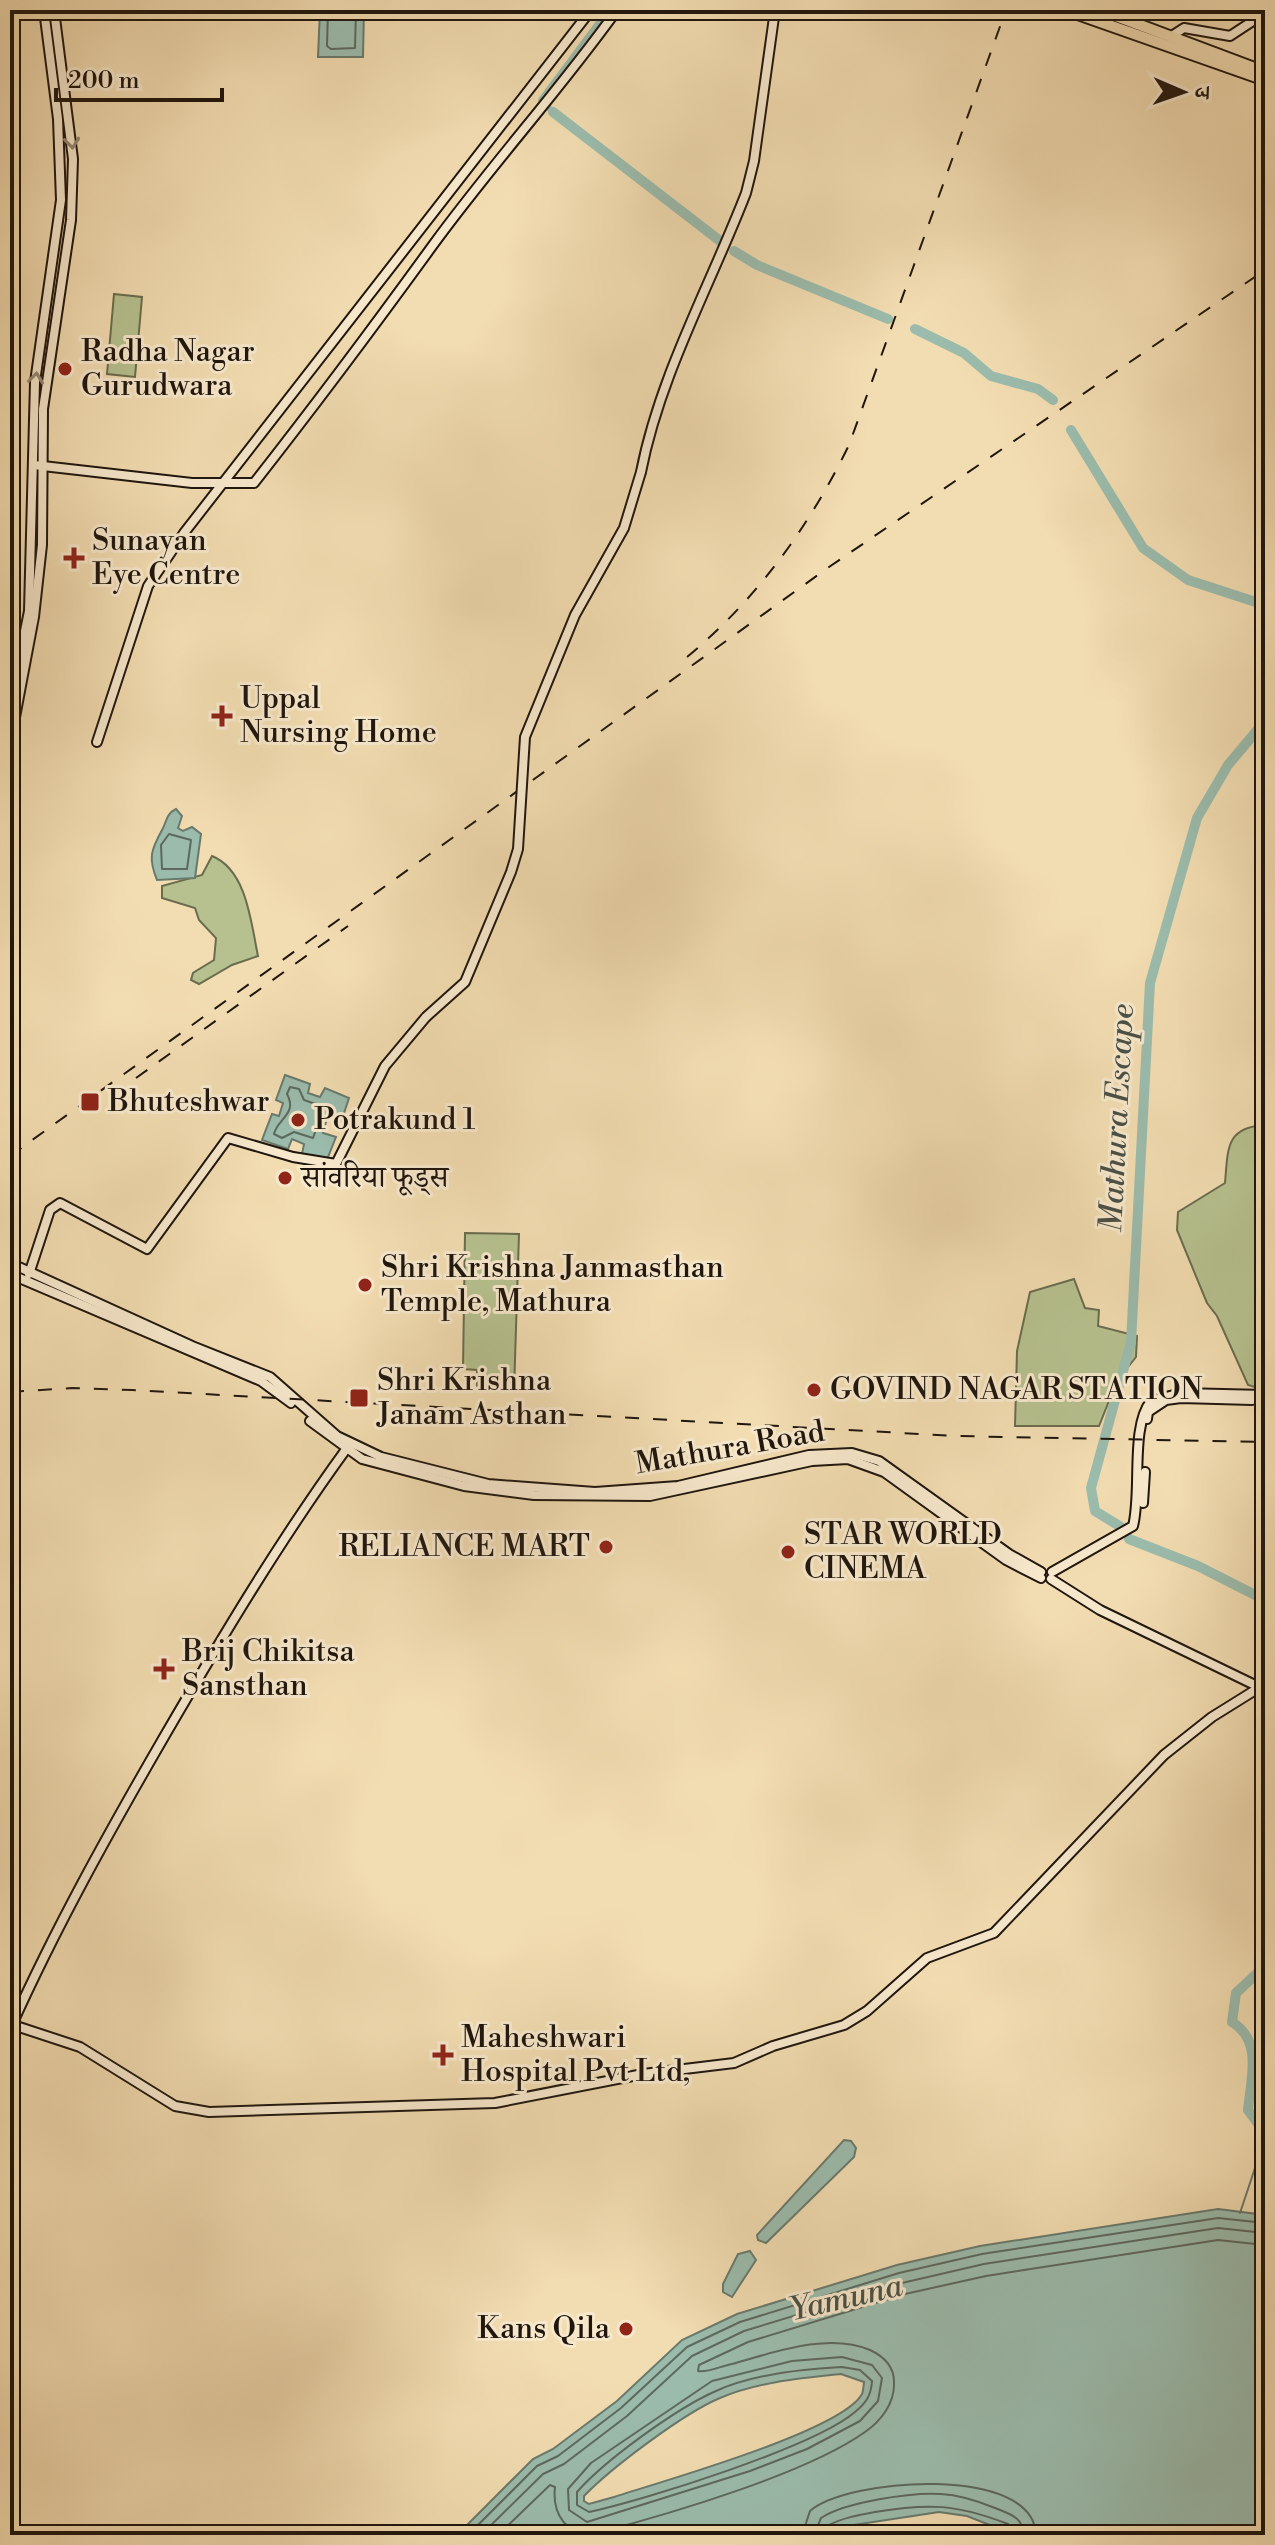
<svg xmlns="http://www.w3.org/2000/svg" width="1275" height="2545" viewBox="0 0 1275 2545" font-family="'Libre Bodoni','Noto Serif Devanagari',serif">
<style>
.green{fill:#b6c18f;stroke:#6a6c4e;stroke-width:2}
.water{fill:#9bbcad;stroke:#697a6d;stroke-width:2;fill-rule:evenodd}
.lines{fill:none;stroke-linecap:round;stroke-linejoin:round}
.shore{stroke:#5d695e;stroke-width:2}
.stream{stroke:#697a6d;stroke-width:2}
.canal{stroke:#9bbcad;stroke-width:6}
.river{stroke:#9bbcad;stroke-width:10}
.secondary-casing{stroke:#1f160e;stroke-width:12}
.highway-casing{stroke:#1f160e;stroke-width:14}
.secondary{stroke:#f7e8cc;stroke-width:8}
.highway{stroke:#f2dcb1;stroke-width:10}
.rail{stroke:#1f160e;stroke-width:2;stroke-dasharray:14 14;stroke-linecap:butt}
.secondary-bridge-casing{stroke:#1f160e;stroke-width:12;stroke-linecap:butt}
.secondary-bridge{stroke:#f7e8cc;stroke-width:8}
.oneway{stroke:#968a76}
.poi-dot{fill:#8f2418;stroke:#f7e8cc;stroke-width:3}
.labels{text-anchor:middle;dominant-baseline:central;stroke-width:6;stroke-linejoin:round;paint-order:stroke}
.poi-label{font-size:30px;fill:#1f160e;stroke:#f7e8cc;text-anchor:start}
.street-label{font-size:30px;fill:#1f160e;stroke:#f7e8cc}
.water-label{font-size:32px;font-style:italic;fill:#4a5046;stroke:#f7e8cc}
</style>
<rect width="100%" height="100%" fill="#f2dcb1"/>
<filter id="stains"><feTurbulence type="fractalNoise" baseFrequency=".0025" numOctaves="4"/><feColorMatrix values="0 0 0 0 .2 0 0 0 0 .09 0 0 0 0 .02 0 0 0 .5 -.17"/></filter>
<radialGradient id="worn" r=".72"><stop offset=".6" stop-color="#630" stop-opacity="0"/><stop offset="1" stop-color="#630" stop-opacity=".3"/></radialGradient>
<g class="green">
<path d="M114,294L142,297L135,377L107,374Z"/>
<path d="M212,856C247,870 251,923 258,956L232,965L199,984L191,980L193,973L214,960L216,938L199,920L195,908L162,898V886L202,875Z"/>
<path d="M1265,1125V1390L1248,1385L1217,1316L1207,1303L1177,1230L1178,1212L1225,1183C1228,1150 1225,1127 1265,1125Z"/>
<path d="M465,1233L519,1234L514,1391L477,1389V1370L463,1369Z"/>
<path d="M1074,1279L1085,1308L1099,1310L1098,1326L1137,1336L1136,1357L1117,1381L1099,1426H1015L1017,1351L1030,1292Z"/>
</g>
<g class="water">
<path d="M320,10H364L363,57H318Z"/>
<path d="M176,809L182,816L178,828L183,831L192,827L201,834L195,878L157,880C148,858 151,850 162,830C167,821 166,814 176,809Z"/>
<path d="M285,1075L310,1084L308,1093L320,1097L325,1088L349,1098L341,1122L327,1118L323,1133L336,1137L326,1162L302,1154L304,1144L292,1139L288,1149L262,1140L272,1114L279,1116L283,1103L276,1100Z"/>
<path d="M844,2140L851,2141L856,2148L854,2157L766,2243L758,2240L757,2235Z"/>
<path d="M1218,2209L1265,2215V2535H1015L967,2516L939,2512L847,2526L824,2535H457L533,2459L553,2449L617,2401L682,2340L737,2314L897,2265L980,2246ZM841,2374L864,2382C864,2383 863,2392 862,2394C842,2431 660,2482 614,2497L589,2504L584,2501V2496C611,2468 684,2413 720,2398C757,2382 802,2378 841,2374Z"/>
<path d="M750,2251L756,2260L732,2297L723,2292V2284L738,2254Z"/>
</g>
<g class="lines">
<g class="shore">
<path d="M328,10L327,46L331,49L355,48L356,10"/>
<path d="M169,834L191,840L187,869H162L161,845Z"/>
<path d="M290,1087L299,1089L304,1100L324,1107L313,1138L294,1132L282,1138L274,1134C277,1119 298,1114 287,1094Z"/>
<path d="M842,2357L872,2365L882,2378L878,2401L860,2421L807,2449L750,2471L587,2522L569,2510L568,2489L591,2463L712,2381L792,2361Z"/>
<path d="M842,2367L860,2370L872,2381C871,2396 866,2403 855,2412C814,2447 645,2500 589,2512L577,2505V2492C605,2460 677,2408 716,2391C753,2374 801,2369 842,2367Z"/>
<path d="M468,2535L537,2466L558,2456L621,2408L687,2347L740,2322L899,2273L982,2254L1218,2218L1265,2223"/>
<path d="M481,2535L543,2474L564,2464L627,2416L692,2356L744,2331L902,2283L984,2264L1218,2228L1265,2233"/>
<path d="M498,2535L550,2485L555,2487C552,2514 566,2537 597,2533C669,2514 806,2474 865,2432C881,2421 895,2403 894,2382C894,2366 883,2356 870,2350C828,2332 772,2353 732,2364C721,2366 707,2373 698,2371L699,2365L748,2342L905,2294L986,2276L1218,2240L1265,2245"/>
<path d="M802,2535L810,2511C848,2478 1034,2464 1036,2535"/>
<path d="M814,2535L821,2518C845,2502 912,2492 941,2494C960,2495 978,2501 995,2508C1010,2514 1023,2517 1024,2535"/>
<path d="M824,2535L827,2526C842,2518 858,2515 875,2512C929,2503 956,2504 1008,2524L1014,2535"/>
</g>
<path class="stream" d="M1240,2213L1265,2138"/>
<path class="canal" d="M553,112L541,100L608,10"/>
<g class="river">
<path d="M553,112L724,244"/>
<path d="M734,251L757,265L888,319"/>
<path d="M915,329L964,353L991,376L1038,389L1053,400"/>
<path d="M1071,430L1143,548L1188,580L1265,605"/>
<path d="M1121,1527L1095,1511L1091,1488L1131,1342L1150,983L1197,818L1228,765L1265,721"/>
<path d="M1129,1539L1198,1566L1265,1600"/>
<path d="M1261,1819L1265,1772"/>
<path d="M1260,1828L1265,1872"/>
<path d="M1265,1966L1236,1993L1232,2022C1263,2041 1251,2078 1248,2110L1265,2133"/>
</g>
<defs>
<g id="secondary">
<path d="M1170,37L1184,28L1230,36L1265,13"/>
<path d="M34,465L192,483H254C316,404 375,325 433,245C492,164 559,91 617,10"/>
<path d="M641,472C660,375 710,286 746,193L754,161L775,10"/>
<path d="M10,706L29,611L35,382L61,200L58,119L44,10"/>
<path d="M97,742L148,586L184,533L591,10"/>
<path d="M10,744L34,617L42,545L43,409L71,220L73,159L54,10"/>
<path d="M10,1263L192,1346L270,1377L337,1436L381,1457L488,1484L595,1492L678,1486L809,1455L852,1453L879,1461L1009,1554L1041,1572"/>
<path d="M10,1274L261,1381L291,1403"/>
<path d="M29,1274L50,1210L60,1203L147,1249L228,1138L293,1157L336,1164L385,1066L426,1017"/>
<path d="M1147,1419L1148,1412L1166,1400L1181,1398L1252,1400"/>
<path d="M310,1421L362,1459L464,1486L534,1495L650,1496L812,1461L848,1459L884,1472L1006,1560L1041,1578"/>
<path d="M1143,1503L1145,1472"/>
<path d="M1052,1572L1133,1526C1142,1492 1130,1426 1151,1401L1181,1393L1265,1395"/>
<path d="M1051,1579L1100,1610L1259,1687"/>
<path d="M10,2024L80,2047L175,2106L209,2112L495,2103L643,2074L734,2063L773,2046L844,2025L867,2011L927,1958L994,1933L1164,1755L1212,1717L1265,1684"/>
<path d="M11,2027C56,1927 109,1832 164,1737C221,1639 280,1540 347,1448"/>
</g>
<g id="highway">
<path d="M1066,10L1265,80"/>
<path d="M1100,10L1265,72"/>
</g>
</defs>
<use href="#secondary" class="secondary-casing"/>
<use href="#highway" class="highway-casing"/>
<use href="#secondary" class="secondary"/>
<use href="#highway" class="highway"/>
<g class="rail">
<path d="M687,657C757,599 809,527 849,445L1006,10"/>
<path d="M136,1078L348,926"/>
<path d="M10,1156L829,567L1265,270"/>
<path d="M10,1392L72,1388L132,1390L956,1436L1265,1442"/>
</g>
<defs>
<path id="secondary-bridge" d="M426,1017L465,982L511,872L518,849L525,737L575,615L624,528L641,472"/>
</defs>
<use href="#secondary-bridge" class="secondary-bridge-casing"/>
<use href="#secondary-bridge" class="secondary-bridge"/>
</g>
<defs><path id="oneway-chevron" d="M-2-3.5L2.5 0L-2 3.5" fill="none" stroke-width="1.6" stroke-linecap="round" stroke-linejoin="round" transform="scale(2)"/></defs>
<g class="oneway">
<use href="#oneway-chevron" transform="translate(72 143) rotate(84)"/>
<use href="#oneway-chevron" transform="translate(36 378) rotate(-83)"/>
</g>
<g class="poi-dot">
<circle cx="65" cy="369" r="8"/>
<path d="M70 546h8v8h8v8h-8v8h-8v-8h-8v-8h8z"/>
<path d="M218 704h8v8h8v8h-8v8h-8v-8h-8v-8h8z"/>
<rect x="80" y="1092" width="20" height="20" rx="4"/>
<circle cx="298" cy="1120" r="8"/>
<circle cx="285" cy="1178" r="8"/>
<circle cx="365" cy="1285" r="8"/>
<circle cx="814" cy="1390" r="8"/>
<rect x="349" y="1388" width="20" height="20" rx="4"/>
<circle cx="606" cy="1547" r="8"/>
<circle cx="788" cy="1552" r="8"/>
<path d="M160 1657h8v8h8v8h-8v8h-8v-8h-8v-8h8z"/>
<path d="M439 2043h8v8h8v8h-8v8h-8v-8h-8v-8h8z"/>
<circle cx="626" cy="2329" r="8"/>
</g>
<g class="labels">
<g class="poi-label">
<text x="81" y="352">Radha Nagar<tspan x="81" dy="34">Gurudwara</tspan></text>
<text x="92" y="541">Sunayan<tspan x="92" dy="34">Eye Centre</tspan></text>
<text x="240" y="699">Uppal<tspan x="240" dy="34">Nursing Home</tspan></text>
<text x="108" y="1102">Bhuteshwar</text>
<text x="314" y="1120">Potrakund 1</text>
<text x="301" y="1178">सांवरिया फूड्स</text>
<text x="381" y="1268">Shri Krishna Janmasthan<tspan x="381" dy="34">Temple, Mathura</tspan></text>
<text x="377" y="1381">Shri Krishna<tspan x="377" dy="34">Janam Asthan</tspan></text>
<text x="830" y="1390">GOVIND NAGAR STATION</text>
<text x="804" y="1535">STAR WORLD<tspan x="804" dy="34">CINEMA</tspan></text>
<text x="590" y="1547" text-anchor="end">RELIANCE MART</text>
<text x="182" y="1652">Brij Chikitsa<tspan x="182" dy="34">Sansthan</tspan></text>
<text x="461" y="2038">Maheshwari<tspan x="461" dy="34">Hospital Pvt Ltd,</tspan></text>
<text x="610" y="2329" text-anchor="end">Kans Qila</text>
</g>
<g class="street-label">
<text transform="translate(730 1448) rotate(-10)">Mathura Road</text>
</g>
<g class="water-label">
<text transform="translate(1117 1118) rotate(-87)">Mathura Escape</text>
<text transform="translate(846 2298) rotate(-13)">Yamuna</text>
</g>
</g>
<rect width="1275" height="2545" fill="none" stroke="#f2dcb1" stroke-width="40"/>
<rect x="12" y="12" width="1251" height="2521" fill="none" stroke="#1f160e" stroke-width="4"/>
<rect x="20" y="20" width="1235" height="2505" fill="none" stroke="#1f160e" stroke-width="2"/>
<g transform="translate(1183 92) rotate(92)" stroke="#f7e8cc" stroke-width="6" paint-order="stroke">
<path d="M0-6L14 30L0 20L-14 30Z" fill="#1f160e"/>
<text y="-12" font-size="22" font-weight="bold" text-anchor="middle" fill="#1f160e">उ</text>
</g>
<path d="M56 88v12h166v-12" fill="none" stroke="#1f160e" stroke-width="4"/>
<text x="68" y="88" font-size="24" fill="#1f160e" stroke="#f7e8cc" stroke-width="6" paint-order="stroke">200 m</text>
<rect width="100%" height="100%" filter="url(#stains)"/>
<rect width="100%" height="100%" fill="url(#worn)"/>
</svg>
